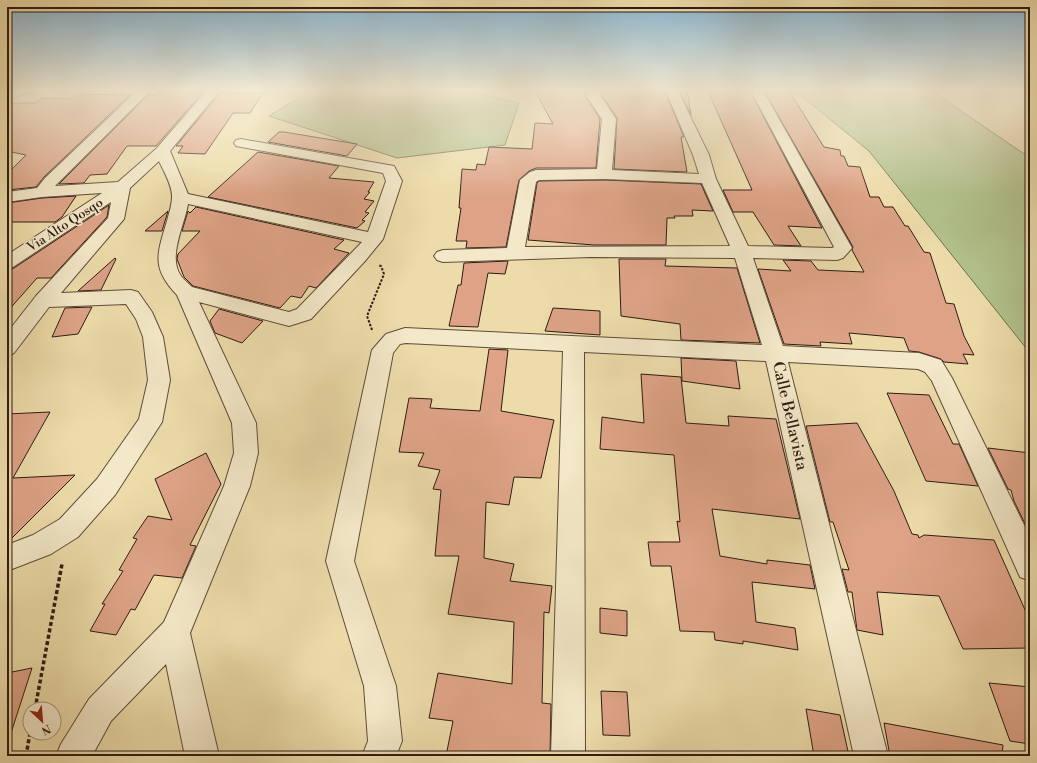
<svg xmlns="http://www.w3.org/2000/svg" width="1037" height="763" viewBox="0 0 1037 763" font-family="'Libre Bodoni',serif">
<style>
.green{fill:#b2c28d;stroke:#706f50}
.building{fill:#dea387;stroke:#2e1c14}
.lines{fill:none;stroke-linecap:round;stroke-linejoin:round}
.minor-casing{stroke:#5e4c3a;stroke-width:2}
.path-far1{stroke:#2e1c14;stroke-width:2;stroke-dasharray:2.5 1.5;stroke-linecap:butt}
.path{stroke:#2e1c14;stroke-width:3.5;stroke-dasharray:4 2.5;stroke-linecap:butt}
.minor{fill:#f3e8c8;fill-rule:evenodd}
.labels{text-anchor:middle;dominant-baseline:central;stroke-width:3;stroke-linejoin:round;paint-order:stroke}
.far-street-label{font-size:13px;fill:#2e1c14;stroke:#f3e8c8}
.street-label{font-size:16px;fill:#2e1c14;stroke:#f3e8c8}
</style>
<rect width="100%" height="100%" fill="#eddcaa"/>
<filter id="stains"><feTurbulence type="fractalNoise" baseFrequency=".005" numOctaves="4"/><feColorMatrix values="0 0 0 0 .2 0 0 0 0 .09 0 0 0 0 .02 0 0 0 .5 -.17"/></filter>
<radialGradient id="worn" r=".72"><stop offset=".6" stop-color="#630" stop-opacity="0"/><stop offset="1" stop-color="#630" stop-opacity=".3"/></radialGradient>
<g class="green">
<path d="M313,89H461L519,103L505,145L397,158L269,116Z"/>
<path d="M793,89H929L1030,158V353L869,151Z"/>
</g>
<g class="building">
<path d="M162,89H189L188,91H204L156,146H127L107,174L90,175L84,183L59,184L148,95H156Z"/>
<path d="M534,89H664L684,137H681L687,172L614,169L617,118L599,91L588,90L585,96L600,119L596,168H536L529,171L519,180L506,247L466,248L467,241H456L461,208H459L462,169L476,170L477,164L485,165L489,147L532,149L535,123L553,124Z"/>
<path d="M678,89H687L691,115Z"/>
<path d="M707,89H749L822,228L788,226L801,246L774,245L753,212H733L723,190H752Z"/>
<path d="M763,89H788L824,147L840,150L841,156H844L848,166L860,167L870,197H879L884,207H893L905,226H908L924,252L930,253L946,303L954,304L964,336L974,355L963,354L968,364L944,362L941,359L919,352L909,351L904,338L849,333L852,344L820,342L821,346L784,344L758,269L791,271L783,260L811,261L818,270L864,272L852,250L853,247Z"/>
<path d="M221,92L263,93L250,113H233L205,154L178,153L183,146H176Z"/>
<path d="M75,94L130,95L44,177L36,187L7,190V174L26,155L7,151V103H35L42,98L70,99Z"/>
<path d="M279,132H284L357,144L347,156L268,142Z"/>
<path d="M258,152L339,166L329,178L374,182L368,192H370L364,199L374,201L365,212L369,213L362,220L365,221L357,228L208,197Z"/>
<path d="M604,180L701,184L713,211L692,210L693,216H674L675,218H667L666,245H594L528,240L537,183L539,181Z"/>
<path d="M76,196L62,217L55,222H7V203L42,198Z"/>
<path d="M109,205L107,217L51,278H37L7,312V270L14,268Z"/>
<path d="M196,207L344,240L334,249L349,253L316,288L309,286L301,298L291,296L280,308L193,286L184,277L177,259L178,254L200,231H182L188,211L190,213Z"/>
<path d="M168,211L162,231H145Z"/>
<path d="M115,258L116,259L101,290L78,291Z"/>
<path d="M619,259H666L665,266L737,268L760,343L681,340L680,324L621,316Z"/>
<path d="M508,261L505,274L488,273L478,327L449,326L458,285H461L464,263Z"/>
<path d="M92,307L78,334L52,337L65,308Z"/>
<path d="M553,308L600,311V335L545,331Z"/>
<path d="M219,309L263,321L242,343L215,333L210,321Z"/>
<path d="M489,349L508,350L501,411L554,420L541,478L514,477L509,505L486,502L484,558L514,564L510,581L552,586L549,613L544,612L542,703L551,704L550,756H446L453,721L429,718L438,673L512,684L514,622L448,614L459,556H435L441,490L433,489L440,470L418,466L424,453L399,452L409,398L432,399L430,408L480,411Z"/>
<path d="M681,358L736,361L740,389L682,381Z"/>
<path d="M641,374L681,377L686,423L729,426L728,416L776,419L800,519L712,509L720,556L767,564V560L810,565L815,589L752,582L756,622L795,628L798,650L743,641V644L715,640L714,632L680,631L671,566H651L648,542H680L677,521L680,522L674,455L600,449L602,417L644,423Z"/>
<path d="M887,393L929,395L953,444H959L978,486L926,481Z"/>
<path d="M50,412L13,478L75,475L7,543V414Z"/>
<path d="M857,423L894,491L912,534L918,535L919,538L924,535L994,540L1030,621V648L963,649L939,596L877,592L883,635L857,630L852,592H848L842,569L849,570L833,522H830L806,426Z"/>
<path d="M988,448L1030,453V534L1014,501L1011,490L1008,489Z"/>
<path d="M206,453L221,484L190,545L196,546L182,578L154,575L135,610L131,609L116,635L90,631L105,604H102L123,571L119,570L137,539L133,538L148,516L172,520L155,479Z"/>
<path d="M600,608L627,611V636L600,633Z"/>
<path d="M32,668L11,733L7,732V673Z"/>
<path d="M989,683L1030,687V744L1010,741Z"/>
<path d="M601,691L627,692L630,736L603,735Z"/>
<path d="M806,709L840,715L849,756H814Z"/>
<path d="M884,723L1003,745L1002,756H890Z"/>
</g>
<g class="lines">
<defs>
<g id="minor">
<path d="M14,89H34L33,92L17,96L7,101V91Z"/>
<path d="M139,89H152L55,186L118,182L157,148L208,89H221L170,151L188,194L368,232L386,181L383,173L236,146L234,143L236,140L241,139L394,166L402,181L383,239L365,261L311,319L289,326L199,302L256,423L258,453L250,486L190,633L219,756H185L166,664L111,721L92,756H56L61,744L89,699L164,622L224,486L234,453L232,423L177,295C151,268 157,254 167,221C169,213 172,205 172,196C172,185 164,172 159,161L130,188L124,219L61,293L131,290L138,292L152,312L163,337L170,380L162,422L115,495L78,537L51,554L7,571V545L33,535L60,519L97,479L139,419L148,380L143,337L136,319L126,304L49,307L14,353L7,356V333L36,296L108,218L111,202L13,267L7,269V255L102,193L42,197L7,202V192L37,188L45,178ZM188,204L362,242L297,309L289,312L192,287C188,283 184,280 181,276C167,257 185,224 188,204Z"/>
<path d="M665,89H677L709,155L716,179L748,246L832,248L834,247L750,89H762L852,248L843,258L837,260L753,258L783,346L919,353L941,360L952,378L1030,537V581L1020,577L932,381L925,372L918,369L788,362L888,756H854L766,361L584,352L585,756H551L563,351L406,343L400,344L393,353L354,561L396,686L402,741L396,756H362L368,741L364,686L326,561L372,350L386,334L405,328L762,345L735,258L591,257L443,262L437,260L434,256L437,252L443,250L507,248L520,180L530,172L536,170L597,169L602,119L586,95L588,92H598L616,119L612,170L699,174L693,155ZM604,179L702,183L730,246L525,247L536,182L539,180Z"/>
</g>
</defs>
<use href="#minor" class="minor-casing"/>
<path class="path-far1" d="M372,330L367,316L384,274L381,266L378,265"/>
<g class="path">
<path d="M35,709L62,564"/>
<path d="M26,756L30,733"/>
</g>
<use href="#minor" class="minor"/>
</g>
<linearGradient id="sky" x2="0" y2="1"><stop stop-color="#89b6d2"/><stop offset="0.46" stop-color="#f7efd9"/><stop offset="1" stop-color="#f7efd9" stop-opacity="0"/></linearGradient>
<rect width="1037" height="195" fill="url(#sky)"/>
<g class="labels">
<g class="far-street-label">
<text transform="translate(65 225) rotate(-33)">Via Alto Qosqo</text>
</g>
<g class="street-label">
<text transform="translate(790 416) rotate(77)">Calle Bellavista</text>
</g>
</g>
<rect width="1037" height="763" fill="none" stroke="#eddcaa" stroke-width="24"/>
<rect x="8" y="8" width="1021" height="747" fill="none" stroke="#2e1c14" stroke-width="2"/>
<rect x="12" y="12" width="1013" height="739" fill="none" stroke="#2e1c14"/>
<g transform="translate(42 721) rotate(154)"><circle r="19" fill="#f3e8c8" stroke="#a49680"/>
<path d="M0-3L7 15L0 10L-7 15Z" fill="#8f2418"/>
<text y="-6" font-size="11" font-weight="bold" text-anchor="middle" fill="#2e1c14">N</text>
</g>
<rect width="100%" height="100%" filter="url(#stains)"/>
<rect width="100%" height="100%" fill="url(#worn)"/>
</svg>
